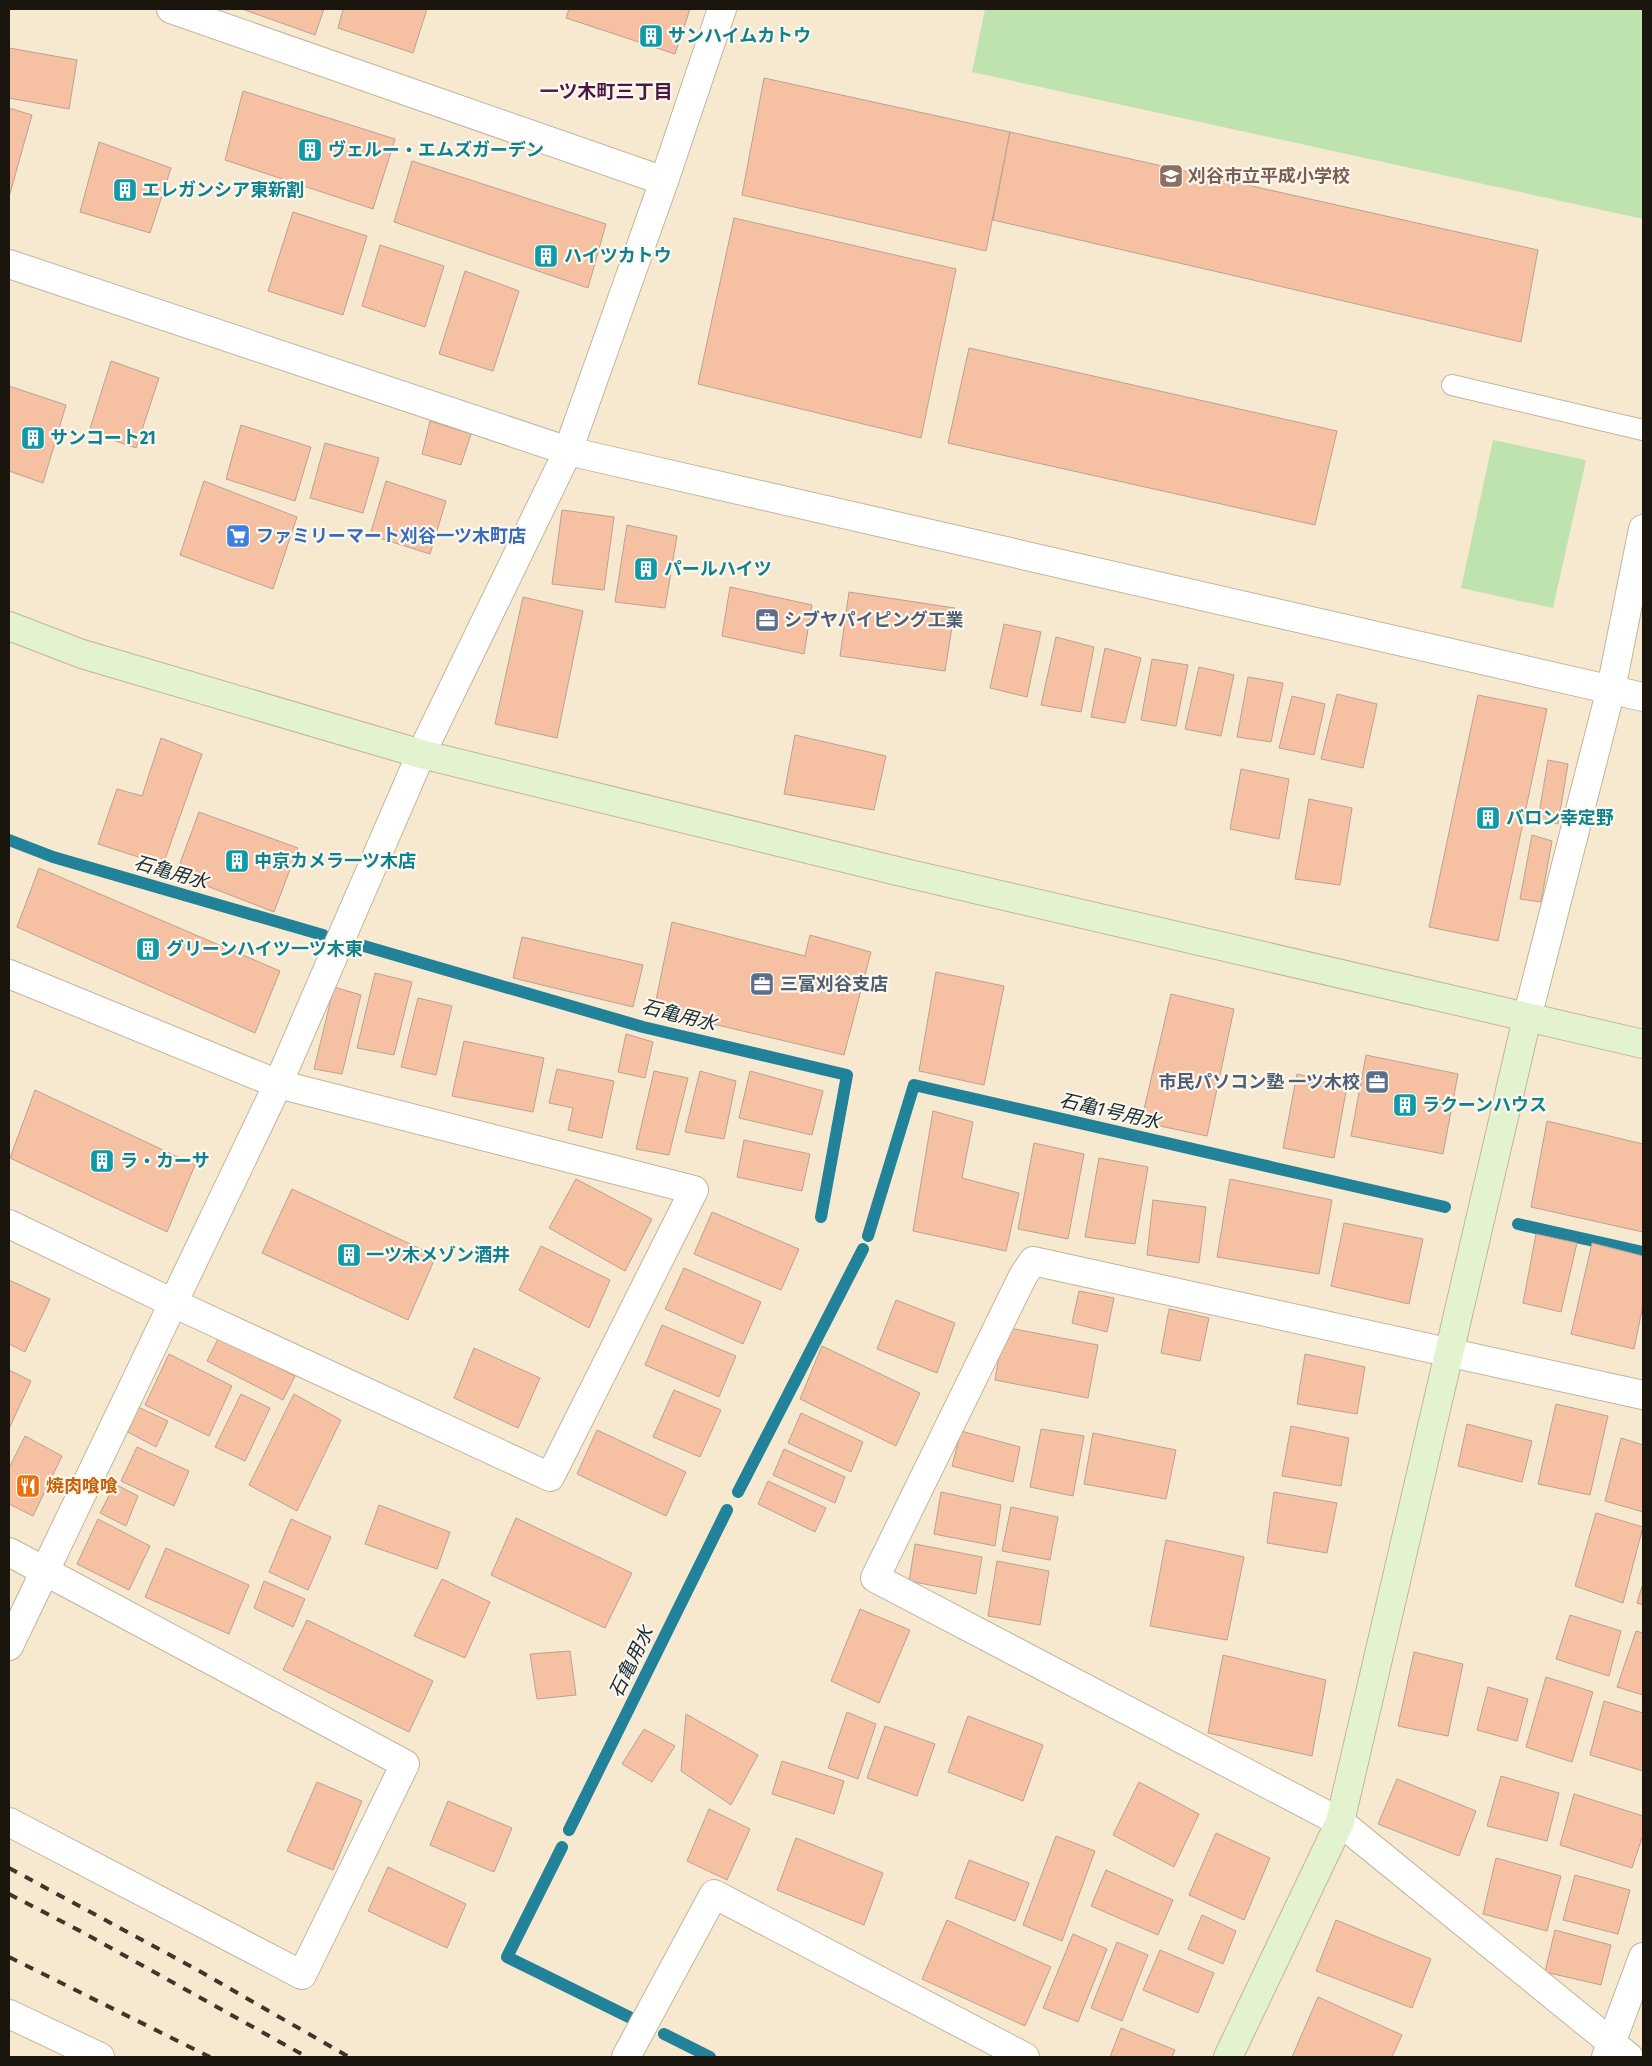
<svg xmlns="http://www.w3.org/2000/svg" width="1652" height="2066" viewBox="0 0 1652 2066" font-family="'Fira Sans Condensed','Noto Sans JP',sans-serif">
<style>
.green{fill:#bfe3ae}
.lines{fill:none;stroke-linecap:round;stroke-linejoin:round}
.stream{stroke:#21829a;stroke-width:12}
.building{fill:#f6c0a2;stroke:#bca193}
.lane-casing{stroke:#c2b59b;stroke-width:22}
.street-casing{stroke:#c2b59b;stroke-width:30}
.secondary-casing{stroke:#c2b59b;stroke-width:30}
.lane{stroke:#fff;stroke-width:20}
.street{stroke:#fff;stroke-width:28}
.secondary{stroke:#e3f3d0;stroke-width:28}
.rail{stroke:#3c362b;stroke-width:4;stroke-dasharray:9 9;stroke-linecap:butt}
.labels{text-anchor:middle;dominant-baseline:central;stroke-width:4.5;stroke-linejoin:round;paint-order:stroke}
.culture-label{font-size:18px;font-weight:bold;fill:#0d838f;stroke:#fdf7ed;text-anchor:start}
.education-label{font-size:18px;font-weight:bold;fill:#785e54;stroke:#fdf7ed;text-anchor:start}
.shop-label{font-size:18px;font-weight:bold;fill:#366cbe;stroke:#fdf7ed;text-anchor:start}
.service-label{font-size:18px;font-weight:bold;fill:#4e5e75;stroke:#fdf7ed;text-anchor:start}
.food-label{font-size:18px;font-weight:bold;fill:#c56008;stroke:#fdf7ed;text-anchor:start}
.neighbourhood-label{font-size:19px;font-weight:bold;fill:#4d1744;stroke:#fdf7ed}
.water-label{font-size:19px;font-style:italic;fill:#172d34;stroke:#fdf7ed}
</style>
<rect width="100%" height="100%" fill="#f7e9cf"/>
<g class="green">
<path d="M985,9H1643V219L972,72Z"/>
<path d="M1493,440L1586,460L1553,608L1461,588Z"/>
</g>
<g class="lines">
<g class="stream">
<path d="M9,840L53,857L323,935"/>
<path d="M364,946L643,1027L847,1075L821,1217"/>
<path d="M1518,1224L1643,1252"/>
<path d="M868,1236L914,1085L1445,1207"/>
<path d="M738,1492L863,1249"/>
<path d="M569,1830L727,1510"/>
<path d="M562,1847L507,1957L629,2017"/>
<path d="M664,2034L710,2057"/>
</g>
</g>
<g class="building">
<path d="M242,9H324L315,35Z"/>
<path d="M343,9H427L413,53L338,28Z"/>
<path d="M569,9H690L675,54L566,18Z"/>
<path d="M9,48L77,60L69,109L9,98Z"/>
<path d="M764,78L1010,132L986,251L742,195Z"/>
<path d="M243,91L395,139L373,209L225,160Z"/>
<path d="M9,108L32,115L9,197Z"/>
<path d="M1010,132L1538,250L1521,342L993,220Z"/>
<path d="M99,142L171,168L150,233L80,212Z"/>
<path d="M412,161L606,224L588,288L394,222Z"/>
<path d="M293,212L367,236L343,315L268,291Z"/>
<path d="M734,218L956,269L921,438L698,384Z"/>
<path d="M380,245L444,266L425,327L362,306Z"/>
<path d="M465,271L519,291L493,371L439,354Z"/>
<path d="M969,348L1337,431L1315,525L948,443Z"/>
<path d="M111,361L159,378L136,448L89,432Z"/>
<path d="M9,386L66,405L43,483L9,471Z"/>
<path d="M430,421L471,434L461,465L422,454Z"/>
<path d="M241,425L311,447L295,501L226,479Z"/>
<path d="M325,443L379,458L363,513L310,498Z"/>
<path d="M204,481L297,517L273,589L180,555Z"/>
<path d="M386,481L446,501L430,554L370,535Z"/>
<path d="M562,510L614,517L604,590L552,584Z"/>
<path d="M627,525L677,536L665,608L615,602Z"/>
<path d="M730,587L812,605L804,654L722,636Z"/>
<path d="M849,592L955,608L945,671L840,656Z"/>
<path d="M523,597L583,611L557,738L495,724Z"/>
<path d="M1004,624L1041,632L1027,697L990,688Z"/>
<path d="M1056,637L1094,647L1081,712L1041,705Z"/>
<path d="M1105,648L1141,658L1125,723L1091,717Z"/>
<path d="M1152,659L1188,665L1176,726L1141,720Z"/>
<path d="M1199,667L1234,675L1221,736L1185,729Z"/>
<path d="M1248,677L1283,683L1271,742L1237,737Z"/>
<path d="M1337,694L1377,704L1363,768L1321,759Z"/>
<path d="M1478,695L1547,709L1498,941L1429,927Z"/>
<path d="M1292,696L1325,704L1314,755L1279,748Z"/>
<path d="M795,735L886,756L874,810L784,794Z"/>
<path d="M161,738L202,754L163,865L98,844L117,789L142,796Z"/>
<path d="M1548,760L1568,764L1558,824L1538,820Z"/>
<path d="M1241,769L1289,779L1279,839L1230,829Z"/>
<path d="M1309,799L1352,808L1340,885L1295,879Z"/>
<path d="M199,812L298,848L274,912L176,874Z"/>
<path d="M1532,835L1552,841L1541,902L1520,899Z"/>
<path d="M39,868L280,971L255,1033L17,927Z"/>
<path d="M672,922L805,956L810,935L871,952L844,1055L654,1010Z"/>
<path d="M522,937L643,965L633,1007L513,978Z"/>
<path d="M936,972L1004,986L984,1085L919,1071Z"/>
<path d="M375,973L412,982L394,1055L357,1048Z"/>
<path d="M334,987L361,995L342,1074L314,1069Z"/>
<path d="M1171,994L1234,1009L1207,1136L1141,1122Z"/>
<path d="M418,998L452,1006L436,1075L401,1067Z"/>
<path d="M626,1034L653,1042L645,1078L618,1072Z"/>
<path d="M464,1041L544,1058L533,1112L452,1096Z"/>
<path d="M1366,1055L1458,1074L1443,1154L1351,1136Z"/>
<path d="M557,1069L614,1081L602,1138L568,1130L573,1108L549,1103Z"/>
<path d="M654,1071L688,1078L669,1155L636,1149Z"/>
<path d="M700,1071L736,1081L724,1139L685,1132Z"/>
<path d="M750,1071L823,1091L812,1135L739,1118Z"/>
<path d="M1297,1074L1347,1086L1334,1158L1283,1148Z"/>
<path d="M35,1090L195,1165L167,1232L10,1158Z"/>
<path d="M933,1111L973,1122L962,1178L1019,1193L1006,1251L913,1231Z"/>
<path d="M1547,1121L1643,1144V1232L1531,1207Z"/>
<path d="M744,1140L810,1154L802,1191L737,1177Z"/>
<path d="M1034,1143L1084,1154L1068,1239L1018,1229Z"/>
<path d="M1099,1158L1148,1167L1135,1244L1085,1237Z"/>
<path d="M576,1179L652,1219L625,1271L549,1228Z"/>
<path d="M1230,1179L1332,1200L1319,1274L1217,1257Z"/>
<path d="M292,1189L436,1256L408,1320L262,1253Z"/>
<path d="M1153,1200L1206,1207L1199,1263L1147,1255Z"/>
<path d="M712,1212L799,1249L781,1290L694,1254Z"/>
<path d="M1344,1223L1423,1239L1409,1304L1331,1286Z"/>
<path d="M1536,1234L1577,1243L1561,1312L1523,1303Z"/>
<path d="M1592,1243L1643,1256V1305L1634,1349L1571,1334Z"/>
<path d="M541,1246L610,1280L589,1328L519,1290Z"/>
<path d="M684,1268L761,1302L743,1344L665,1309Z"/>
<path d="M9,1280L50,1299L25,1352L9,1344Z"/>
<path d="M1079,1291L1114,1298L1107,1332L1072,1323Z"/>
<path d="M896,1300L955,1323L937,1373L877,1349Z"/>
<path d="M1169,1309L1209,1318L1200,1361L1161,1353Z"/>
<path d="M662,1325L736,1356L719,1397L645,1365Z"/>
<path d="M1004,1327L1098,1345L1088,1398L995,1380Z"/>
<path d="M219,1337L295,1376L283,1400L207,1361Z"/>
<path d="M822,1346L920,1393L896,1446L800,1399Z"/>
<path d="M474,1348L540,1378L518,1428L454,1398Z"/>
<path d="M169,1354L232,1386L209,1436L145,1405Z"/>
<path d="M1305,1354L1365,1367L1357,1414L1297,1404Z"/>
<path d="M9,1370L31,1381L9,1429Z"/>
<path d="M674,1390L721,1410L700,1457L653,1437Z"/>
<path d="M241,1394L270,1408L245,1461L215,1447Z"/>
<path d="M294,1394L341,1420L297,1511L249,1485Z"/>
<path d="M1556,1404L1608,1416L1590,1495L1538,1484Z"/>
<path d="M138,1407L168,1421L156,1447L126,1431Z"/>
<path d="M801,1413L863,1442L851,1472L788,1443Z"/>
<path d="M1467,1424L1532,1441L1522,1482L1458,1466Z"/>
<path d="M1291,1426L1349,1438L1341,1486L1282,1476Z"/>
<path d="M1041,1429L1084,1436L1073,1496L1030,1487Z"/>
<path d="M597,1430L686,1472L666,1516L577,1474Z"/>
<path d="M961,1431L1020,1447L1013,1482L952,1466Z"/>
<path d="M1093,1433L1176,1450L1166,1499L1084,1484Z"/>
<path d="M25,1436L62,1456L33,1516L9,1504V1468Z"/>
<path d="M1621,1438L1643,1445V1512L1605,1501Z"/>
<path d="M137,1447L189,1471L174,1506L121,1481Z"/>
<path d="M784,1449L845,1477L835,1503L773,1475Z"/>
<path d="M768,1481L826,1508L815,1532L758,1504Z"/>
<path d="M115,1484L138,1496L126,1526L100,1513Z"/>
<path d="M941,1492L1001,1505L995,1546L934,1534Z"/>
<path d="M1274,1492L1337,1503L1327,1553L1267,1543Z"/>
<path d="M379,1505L450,1532L437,1569L365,1544Z"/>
<path d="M1011,1507L1058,1517L1050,1560L1002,1551Z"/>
<path d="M1596,1513L1643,1527L1623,1603L1575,1586Z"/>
<path d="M516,1518L632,1573L605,1628L491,1575Z"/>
<path d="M98,1519L150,1546L129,1590L77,1564Z"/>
<path d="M291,1519L331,1537L308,1590L269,1572Z"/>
<path d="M1166,1540L1244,1557L1227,1640L1150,1626Z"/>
<path d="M915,1544L982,1557L976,1594L909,1581Z"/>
<path d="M166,1548L249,1585L229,1634L145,1597Z"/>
<path d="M997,1561L1049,1571L1040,1625L988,1616Z"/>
<path d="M442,1579L490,1602L465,1658L414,1636Z"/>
<path d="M264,1581L305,1599L293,1627L254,1608Z"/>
<path d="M1643,1583V1605L1637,1603Z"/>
<path d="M860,1609L910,1630L879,1703L831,1681Z"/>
<path d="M1570,1615L1621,1631L1609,1676L1556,1659Z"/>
<path d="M307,1620L433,1681L409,1732L283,1670Z"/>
<path d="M1636,1631L1643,1633V1695L1617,1687Z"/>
<path d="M570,1651L576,1695L537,1699L530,1654Z"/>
<path d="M1414,1652L1463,1664L1448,1736L1398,1726Z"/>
<path d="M1223,1655L1326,1680L1312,1756L1208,1733Z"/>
<path d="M1546,1677L1593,1692L1572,1762L1526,1747Z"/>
<path d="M1488,1687L1528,1699L1517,1741L1477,1730Z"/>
<path d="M1604,1701L1643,1713V1771L1590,1755Z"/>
<path d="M847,1712L876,1724L858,1779L828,1768Z"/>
<path d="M686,1714L758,1755L731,1805L681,1771Z"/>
<path d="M968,1716L1043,1745L1023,1801L948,1772Z"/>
<path d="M885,1726L935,1744L917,1796L867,1778Z"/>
<path d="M644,1729L675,1746L652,1782L622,1764Z"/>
<path d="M782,1761L844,1781L834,1814L772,1794Z"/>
<path d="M1501,1776L1559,1793L1547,1841L1487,1826Z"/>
<path d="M1397,1779L1476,1811L1459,1856L1378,1824Z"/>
<path d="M317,1782L362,1801L333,1870L287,1851Z"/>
<path d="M1139,1782L1199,1814L1174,1867L1113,1835Z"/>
<path d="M1574,1794L1643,1816V1835L1632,1868L1560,1845Z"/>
<path d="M448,1801L512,1828L494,1872L430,1845Z"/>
<path d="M709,1809L750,1829L727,1880L687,1861Z"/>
<path d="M1216,1833L1270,1858L1244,1920L1189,1895Z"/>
<path d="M1056,1836L1095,1851L1062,1941L1023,1925Z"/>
<path d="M796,1838L883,1873L864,1925L777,1890Z"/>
<path d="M1496,1858L1561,1876L1547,1931L1483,1914Z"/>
<path d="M969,1860L1029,1883L1015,1921L955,1898Z"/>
<path d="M388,1867L466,1904L447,1948L368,1911Z"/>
<path d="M1106,1870L1173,1900L1158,1935L1091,1906Z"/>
<path d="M1575,1875L1630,1890L1618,1934L1563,1920Z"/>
<path d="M1202,1915L1236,1931L1223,1964L1188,1949Z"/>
<path d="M947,1920L1051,1967L1025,2026L922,1979Z"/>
<path d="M1336,1920L1431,1959L1412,2008L1316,1971Z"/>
<path d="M1555,1930L1611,1945L1601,1985L1545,1972Z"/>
<path d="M1073,1934L1107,1949L1078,2022L1043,2008Z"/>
<path d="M1117,1942L1148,1955L1122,2021L1091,2008Z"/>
<path d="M1160,1950L1214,1973L1198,2013L1143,1990Z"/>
<path d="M1318,1997L1402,2035L1392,2057H1292Z"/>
<path d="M1121,2028L1175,2050L1172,2057H1110Z"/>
</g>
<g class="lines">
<defs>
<path id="lane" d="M1452,385L1643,430"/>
<g id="street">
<path d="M171,9L664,181"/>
<path d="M9,264L568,451L1643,697"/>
<path d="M9,974L278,1084L694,1190L550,1477L173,1303L9,1224"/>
<path d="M1527,1018L1611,689L1643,529"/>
<path d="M9,1552L405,1764L302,1975L9,1822"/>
<path d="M9,1646L278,1084L421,754L568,451L664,181L722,9"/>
<path d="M9,2014L100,2057"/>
<path d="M626,2057L714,1894L1025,2057"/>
<path d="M1606,2057L1643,1957"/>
<path d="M1629,2057L1340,1822L875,1578L1023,1276L1033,1261L1643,1395"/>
</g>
<g id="secondary">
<path d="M9,626L82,654L421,754L897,871L1643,1044"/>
<path d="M1228,2057L1340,1822L1527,1018"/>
</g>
</defs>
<use href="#lane" class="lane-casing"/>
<use href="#street" class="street-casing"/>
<use href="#secondary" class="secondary-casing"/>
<use href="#lane" class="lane"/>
<use href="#street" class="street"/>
<use href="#secondary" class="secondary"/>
<g class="rail">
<path d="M9,1868L194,1968L349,2057"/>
<path d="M9,1894L84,1933L307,2057"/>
<path d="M9,1957L210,2057"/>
</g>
</g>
<defs>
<symbol id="building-square" viewBox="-11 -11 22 22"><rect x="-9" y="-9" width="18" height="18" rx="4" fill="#0f9aa8" stroke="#fdf7ed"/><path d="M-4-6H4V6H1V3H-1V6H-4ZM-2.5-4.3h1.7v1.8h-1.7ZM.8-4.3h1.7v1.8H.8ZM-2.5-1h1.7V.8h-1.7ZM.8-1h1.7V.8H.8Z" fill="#fff"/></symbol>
<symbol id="school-square" viewBox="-11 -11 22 22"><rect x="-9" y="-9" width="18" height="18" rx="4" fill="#8d6e63" stroke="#fdf7ed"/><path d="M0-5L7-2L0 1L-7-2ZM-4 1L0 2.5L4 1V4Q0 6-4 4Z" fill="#fff"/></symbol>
<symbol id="supermarket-square" viewBox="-11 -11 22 22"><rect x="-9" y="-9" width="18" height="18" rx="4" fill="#3f7fe0" stroke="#fdf7ed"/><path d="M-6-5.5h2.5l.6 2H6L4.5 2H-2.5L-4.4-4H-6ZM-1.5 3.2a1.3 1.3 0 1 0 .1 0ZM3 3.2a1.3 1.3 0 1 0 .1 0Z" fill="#fff"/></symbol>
<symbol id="office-square" viewBox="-11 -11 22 22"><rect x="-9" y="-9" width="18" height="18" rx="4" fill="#5c6f8a" stroke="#fdf7ed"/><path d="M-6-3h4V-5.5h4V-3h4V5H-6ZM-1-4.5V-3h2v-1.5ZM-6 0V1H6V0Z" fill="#fff"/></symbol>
<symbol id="restaurant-square" viewBox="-11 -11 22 22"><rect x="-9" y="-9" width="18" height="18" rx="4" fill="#e8710a" stroke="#fdf7ed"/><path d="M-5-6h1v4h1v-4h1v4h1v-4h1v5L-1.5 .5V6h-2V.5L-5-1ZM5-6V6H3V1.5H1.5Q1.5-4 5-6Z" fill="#fff"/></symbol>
</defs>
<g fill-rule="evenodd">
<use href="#building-square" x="637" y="22" width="28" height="28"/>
<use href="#building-square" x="296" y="136" width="28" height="28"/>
<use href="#school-square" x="1157" y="162" width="28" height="28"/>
<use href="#building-square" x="111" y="176" width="28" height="28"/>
<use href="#building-square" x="532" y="242" width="28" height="28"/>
<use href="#building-square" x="19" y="424" width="28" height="28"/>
<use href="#supermarket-square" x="224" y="522" width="28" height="28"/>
<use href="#building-square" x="632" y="555" width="28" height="28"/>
<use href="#office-square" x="753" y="606" width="28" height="28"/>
<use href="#building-square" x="1474" y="804" width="28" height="28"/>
<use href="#building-square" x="223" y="847" width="28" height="28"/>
<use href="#building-square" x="134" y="935" width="28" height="28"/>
<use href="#office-square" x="748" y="970" width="28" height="28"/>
<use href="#office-square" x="1363" y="1068" width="28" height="28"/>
<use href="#building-square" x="1391" y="1091" width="28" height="28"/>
<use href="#building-square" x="88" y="1147" width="28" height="28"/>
<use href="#building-square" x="335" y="1241" width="28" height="28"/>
<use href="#restaurant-square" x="14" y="1472" width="28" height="28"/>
</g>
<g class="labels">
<g class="culture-label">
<text x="668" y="36">サンハイムカトウ</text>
<text x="328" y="150">ヴェルー・エムズガーデン</text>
<text x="142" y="190">エレガンシア東新割</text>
<text x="564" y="256">ハイツカトウ</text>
<text x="50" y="438">サンコート21</text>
<text x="664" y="569">パールハイツ</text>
<text x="1506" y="818">バロン幸定野</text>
<text x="254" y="861">中京カメラ一ツ木店</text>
<text x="166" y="949">グリーンハイツ一ツ木東</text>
<text x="1422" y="1105">ラクーンハウス</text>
<text x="120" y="1161">ラ・カーサ</text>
<text x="366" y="1255">一ツ木メゾン酒井</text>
</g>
<g class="education-label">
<text x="1188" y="176">刈谷市立平成小学校</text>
</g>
<g class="shop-label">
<text x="256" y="536">ファミリーマート刈谷一ツ木町店</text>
</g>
<g class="service-label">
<text x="784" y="620">シブヤパイピング工業</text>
<text x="780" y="984">三富刈谷支店</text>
<text x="1360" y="1082" text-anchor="end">市民パソコン塾 一ツ木校</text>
</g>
<g class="food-label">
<text x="46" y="1486">焼肉喰喰</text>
</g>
<g class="neighbourhood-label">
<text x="606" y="91">一ツ木町三丁目</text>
</g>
<g class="water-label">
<text transform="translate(171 872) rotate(16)">石亀用水</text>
<text transform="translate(679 1015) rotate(14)">石亀用水</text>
<text transform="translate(1110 1111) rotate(13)">石亀1号用水</text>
<text transform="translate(631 1662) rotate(-64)">石亀用水</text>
</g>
</g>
<rect width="1652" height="2066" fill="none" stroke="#1b160d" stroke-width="20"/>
</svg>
